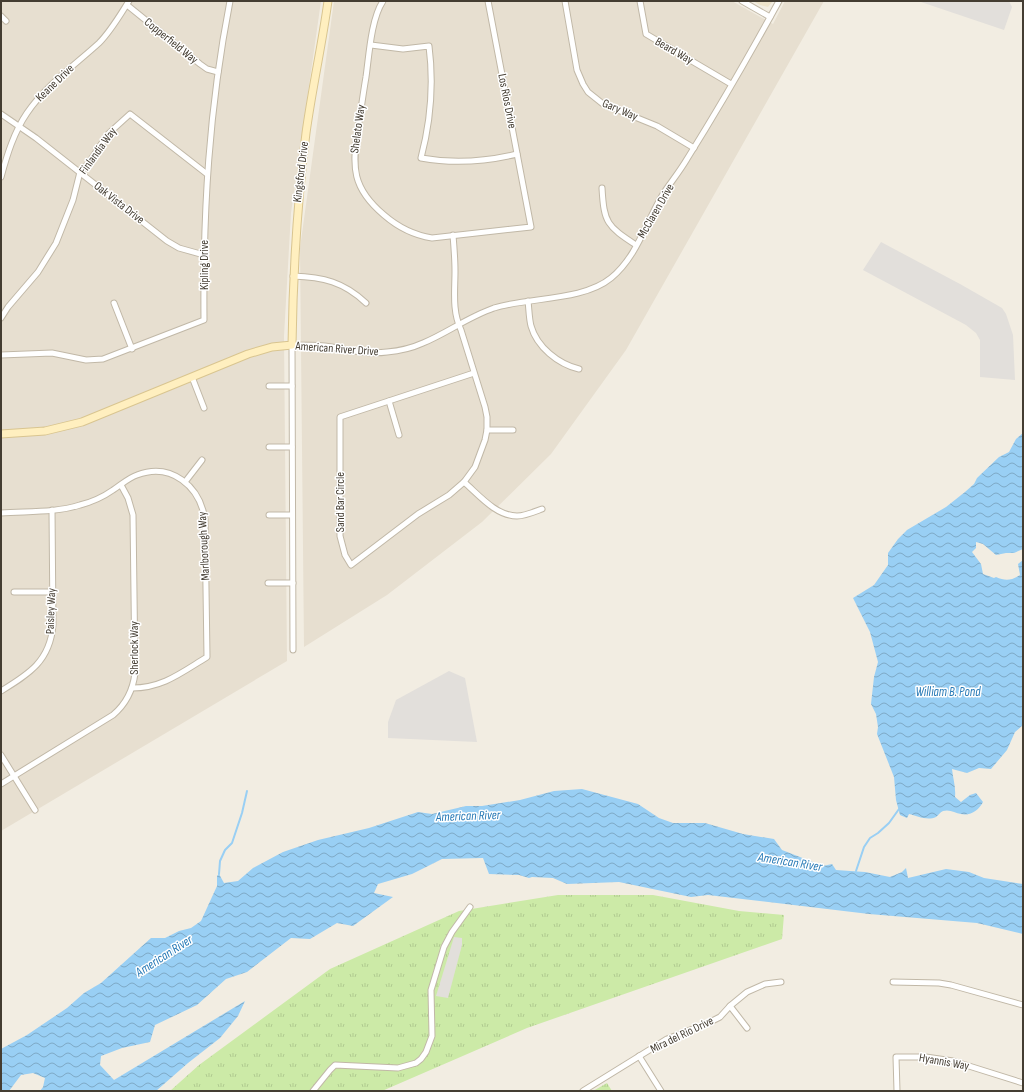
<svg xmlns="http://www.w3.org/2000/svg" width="1024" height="1092" viewBox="0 0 1024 1092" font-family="'Sofia Sans Condensed',sans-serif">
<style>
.residential{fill:#e7dfd0}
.education{fill:#ede3cb}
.grass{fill:url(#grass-tufts)}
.parking{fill:#e2dfdb}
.water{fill:url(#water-waves)}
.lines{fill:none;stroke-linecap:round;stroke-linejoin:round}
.stream{stroke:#99cff4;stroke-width:2}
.street-casing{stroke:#c1b8a7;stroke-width:7}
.secondary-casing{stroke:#d9c590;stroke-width:9}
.street{stroke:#fff;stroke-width:5}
.secondary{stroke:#ffefbf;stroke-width:7}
.labels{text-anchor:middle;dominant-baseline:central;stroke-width:3;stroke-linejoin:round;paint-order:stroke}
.street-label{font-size:12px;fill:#443d32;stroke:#fff}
.water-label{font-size:13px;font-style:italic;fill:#2679b6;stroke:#fff}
</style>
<defs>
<pattern id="grass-tufts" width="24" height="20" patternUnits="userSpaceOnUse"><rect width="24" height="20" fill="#cceaa7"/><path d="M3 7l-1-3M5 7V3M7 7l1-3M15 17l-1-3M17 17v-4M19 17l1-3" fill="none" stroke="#b0ca90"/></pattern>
<pattern id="water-waves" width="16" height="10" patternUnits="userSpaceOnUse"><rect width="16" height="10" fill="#99cff4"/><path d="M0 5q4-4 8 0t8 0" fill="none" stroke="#7ea9c6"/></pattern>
</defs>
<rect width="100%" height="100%" fill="#f2ede2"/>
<g class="residential">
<path d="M1,1H321L291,213L284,336L287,661L1,831Z"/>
<path d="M334,1H732L773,24L785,1H824L626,350L551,454L482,522L387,595L304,647L300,248Z"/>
</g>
<path class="education" d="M753,1H773L768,7L760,5Z"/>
<g class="grass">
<path d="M558,895H653L739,911L784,915L782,939L527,1028L382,1091H170L199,1065L330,969L459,911Z"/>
<path d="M607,1083L612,1091H593Z"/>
</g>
<g class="parking">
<path d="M918,1H1009L1012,7L1004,30Z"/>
<path d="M881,242L960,284L1002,308L1006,314L1013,335L1015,380L980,377V340L976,333L966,325L863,270Z"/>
<path d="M449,671L465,678L477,742L388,738V722L396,700Z"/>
<path d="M454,937L462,938V945L448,998L436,996Z"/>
</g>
<g class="water">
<path d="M1023,433V549L1014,553H1006L996,555L983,544L976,542V548L972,552L981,564L983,574L994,578L996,577C1005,581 1011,581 1020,575L1018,564L1023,560V725L1015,732L1007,750L991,769L979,768L967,773L952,769C953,779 956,787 955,797L961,802L970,795L976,793L983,802C979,810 971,816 961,814C955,813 950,809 943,811C940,812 938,816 936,817C927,821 917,816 909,814L907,818L900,815L896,800L894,777L877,734L878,727L876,714L871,704L874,677L878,662L870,632L853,598L874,585L888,565V553L898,539L907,530L946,507L965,492L974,484L977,478L999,457L1009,452L1016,439Z"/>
<path d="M582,789L638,804L659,818L673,823H705L743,834L774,839L782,850L823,866L832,864L836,870L865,872L890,877L902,872L906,868L908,878L946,869L969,872L984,878L1023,884V934L977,923L869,914L708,895L691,897L619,882L567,884L553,878L532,877L529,878L519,875L489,874L483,858L442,859L412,874L378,884L374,893L393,897L353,926L337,923L310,939L291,938L247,972L226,979L197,1005L155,1025L150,1042L122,1048L101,1056L100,1065L114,1080L245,1001L238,1016L220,1038L188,1063L156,1091H40L43,1087L45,1078L33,1073L21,1075L9,1091H1V1049L27,1035L67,1008L84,993L101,983L151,938H165L179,931L191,928L201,921L217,886V876L219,874L224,883L238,881L253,868L283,852L318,840L369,828L418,812L432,814L466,806H482L520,800L554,791Z"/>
</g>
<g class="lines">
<g class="stream">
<path d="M856,871L864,847L870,838L878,833L889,823L899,809"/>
<path d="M219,874L220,861L225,850L232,843L242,813L247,791"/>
</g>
<defs>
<g id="street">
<path d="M383,1C371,19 369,56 366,77C363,94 361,111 358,128C352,168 352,188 384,215C399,228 413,235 432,238L531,227L488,1"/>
<path d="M565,1L577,70L583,84L588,92L603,104L657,126L694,148"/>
<path d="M640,1L646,34L731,84"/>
<path d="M742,1L770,17"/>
<path d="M127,5L200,64L207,69L218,72"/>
<path d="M1,16L6,21"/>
<path d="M371,45L403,49L429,46C434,85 431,120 421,158C454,164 484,162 517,154"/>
<path d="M1,114L36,138L167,241L179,248L204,255"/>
<path d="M1,177C7,155 14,132 27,113C46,85 75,65 99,43C111,31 120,15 129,1"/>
<path d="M602,188C604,223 607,226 636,245"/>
<path d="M453,235C454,247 455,259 455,271C455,291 452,311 461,330L485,407L487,417V430L485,440L475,467L464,482L449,495L418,514L351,565L345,555L340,536V417L474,373"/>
<path d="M293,276C323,277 344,282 366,303"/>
<path d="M528,301C529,309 529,318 531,326C537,347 558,364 579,369"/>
<path d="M114,303L132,349"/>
<path d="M1,318L8,307L38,272L56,243L73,200L80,172L88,164L108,134L130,114L207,174"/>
<path d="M1,355L52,353L86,360L103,359L204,320C203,210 209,109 230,1"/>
<path d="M192,377L204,408"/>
<path d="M269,386H292"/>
<path d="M389,401L399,435"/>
<path d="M487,430H513"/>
<path d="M269,447H292"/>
<path d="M185,482L202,460"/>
<path d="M464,482C479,495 496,516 517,516C525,516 534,512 542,509"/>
<path d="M1,513C27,511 55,513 80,505C92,502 103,497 113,490C121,485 128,478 137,475C171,462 200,486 205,520L207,657C182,672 163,688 132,688"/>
<path d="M269,515H292"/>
<path d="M268,583H293"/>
<path d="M14,592H53"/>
<path d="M293,650L292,345C303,345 314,345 325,346C346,349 366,355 387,352C399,351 412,348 423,343C447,333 468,317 494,308C529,297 583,301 611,278C637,257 646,222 663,194C671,182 680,171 687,159C719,108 750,54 779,1"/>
<path d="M1,691C29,674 50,661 53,625L52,510"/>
<path d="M1,755L35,810"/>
<path d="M1,784L113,715C126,704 133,690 135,673L133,515L128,498L121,485"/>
<path d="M893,982L939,983L951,985L1023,1005"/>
<path d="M730,1006L747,1028"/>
<path d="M639,1056L661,1091"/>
<path d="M313,1091L330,1070L335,1065L398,1068L416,1063L421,1059L426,1052L432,1036L431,990L444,947L452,932L470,907"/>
<path d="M583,1091L667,1039L708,1023L720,1017L730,1006L747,992L765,984L781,982"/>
<path d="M897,1091L896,1057H926L953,1061L1023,1083"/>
</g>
<path id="secondary" d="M1,434L45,431L82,422L248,354L272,347L292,345C293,273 297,205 306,133C312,89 322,45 328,1"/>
</defs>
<use href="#street" class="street-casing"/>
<use href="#secondary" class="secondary-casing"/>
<use href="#street" class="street"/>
<use href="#secondary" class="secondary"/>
</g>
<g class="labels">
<g class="street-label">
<text transform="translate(171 41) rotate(39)">Copperfield Way</text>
<text transform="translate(674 51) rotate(30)">Beard Way</text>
<text transform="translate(55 83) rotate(-44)">Keane Drive</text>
<text transform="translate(507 101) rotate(79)">Los Rios Drive</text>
<text transform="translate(620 110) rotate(23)">Gary Way</text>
<text transform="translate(358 129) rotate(-82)">Shelato Way</text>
<text transform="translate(98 151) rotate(-54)">Finlandia Way</text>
<text transform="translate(301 172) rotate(-83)">Kingsford Drive</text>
<text transform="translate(119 203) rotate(38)">Oak Vista Drive</text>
<text transform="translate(656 211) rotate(-60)">McClaren Drive</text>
<text transform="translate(204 265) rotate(-90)">Kipling Drive</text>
<text transform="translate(337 349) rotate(4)">American River Drive</text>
<text transform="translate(340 502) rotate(-90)">Sand Bar Circle</text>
<text transform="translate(204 546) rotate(-93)">Marlborough Way</text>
<text transform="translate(51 611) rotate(-88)">Paisley Way</text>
<text transform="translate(134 648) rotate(-90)">Sherlock Way</text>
<text transform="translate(682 1035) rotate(-26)">Mira del Rio Drive</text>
<text transform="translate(944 1062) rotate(10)">Hyannis Way</text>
</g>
<g class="water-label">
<text x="948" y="692">William B. Pond</text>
<text transform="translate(468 816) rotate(-2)">American River</text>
<text transform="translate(790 862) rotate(9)">American River</text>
<text transform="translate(164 956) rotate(-33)">American River</text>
</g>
</g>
<rect width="1024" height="1092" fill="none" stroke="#443d32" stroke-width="4"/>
</svg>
